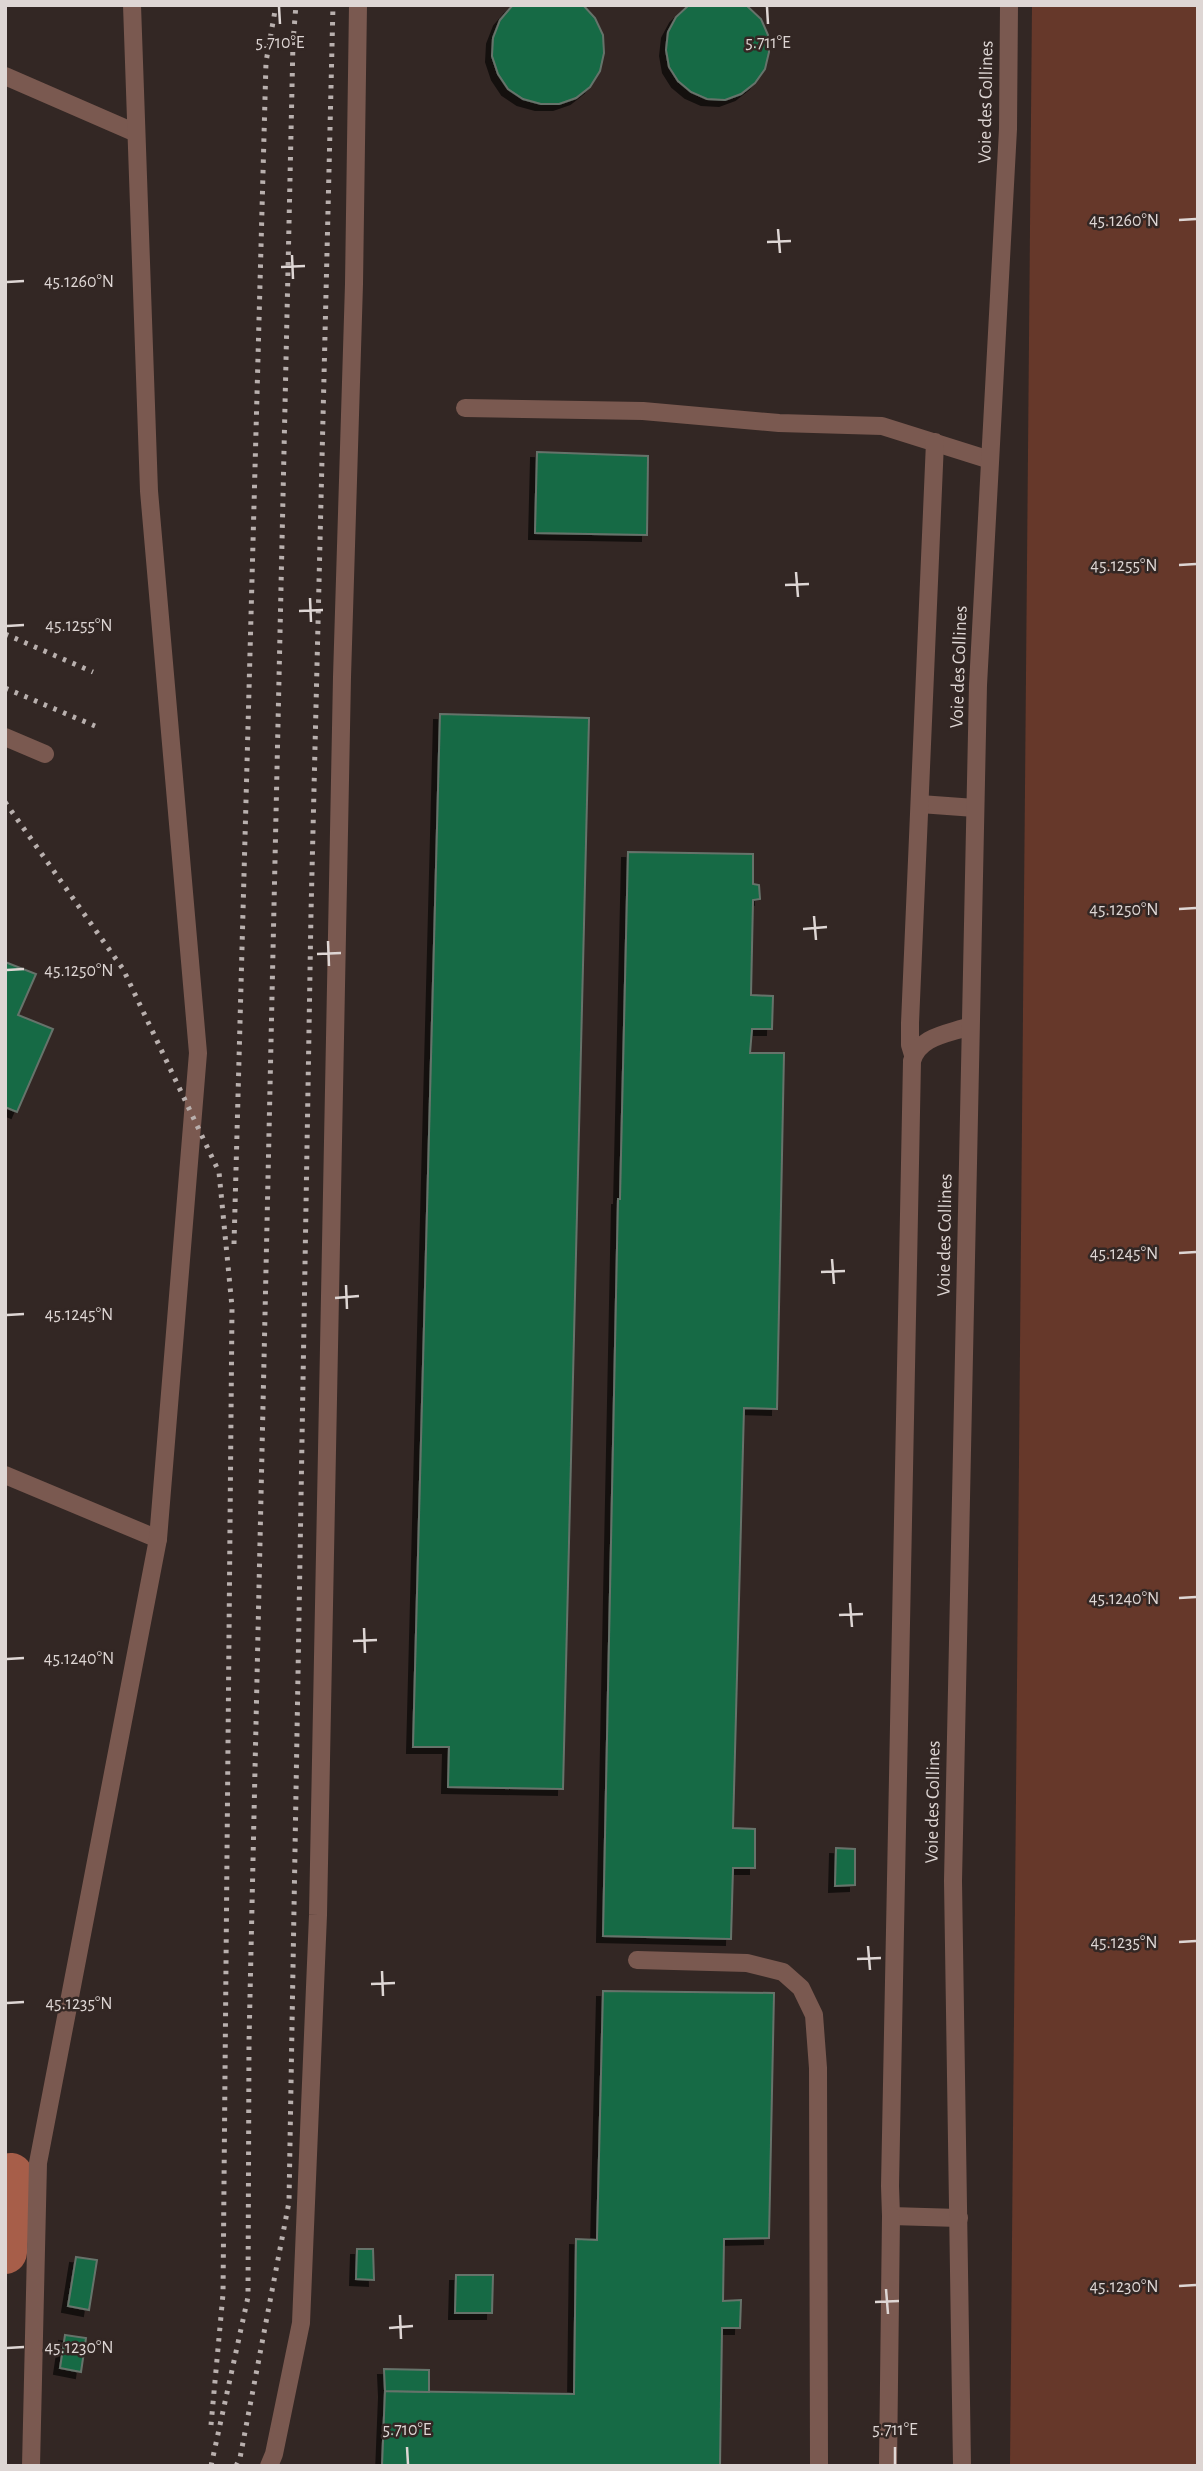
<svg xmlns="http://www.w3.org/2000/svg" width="1203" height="2471" viewBox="0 0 1203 2471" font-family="'Alegreya Sans',sans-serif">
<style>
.green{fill:#66382a}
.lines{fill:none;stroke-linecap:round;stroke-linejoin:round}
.canal{stroke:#a75e49;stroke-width:44}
.building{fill:#146b45;stroke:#66736b;stroke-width:2;filter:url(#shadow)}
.lane{stroke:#7a5950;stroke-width:18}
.street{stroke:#7a5950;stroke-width:18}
.rail{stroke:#b9b0ae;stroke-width:5;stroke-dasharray:3.5 7;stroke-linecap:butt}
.ticks{fill:none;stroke:#ded6d4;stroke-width:2.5}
.labels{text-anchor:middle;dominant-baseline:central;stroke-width:5;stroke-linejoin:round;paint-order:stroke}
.street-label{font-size:19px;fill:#ded6d4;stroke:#332724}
.ticks-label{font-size:18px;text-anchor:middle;fill:#ded6d4;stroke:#332724;stroke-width:5;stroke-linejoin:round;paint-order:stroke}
</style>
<defs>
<filter id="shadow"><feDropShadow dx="-6" dy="6" stdDeviation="0" flood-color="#0009"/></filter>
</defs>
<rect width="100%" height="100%" fill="#332724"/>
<path class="green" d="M1032,5H1198V2466H1010Z"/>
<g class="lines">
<path class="canal" d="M5,2252L11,2175"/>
</g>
<g class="building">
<path d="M583,5L595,18L603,35L604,53L600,71L590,87L576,98L559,104H541L523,99L508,89L498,74L492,56L493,38L500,20L512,6Z"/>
<path d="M746,5L761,19L768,35L769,52L765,69L755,83L741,94L725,100L707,99L691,92L678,81L669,67L666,50L668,32L676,17L689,5Z"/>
<path d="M537,452L648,456L647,535L535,533Z"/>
<path d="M440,714L589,718L563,1789L448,1787L449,1747H413Z"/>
<path d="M628,852L753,854V884L759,885L760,899L753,900L751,995L773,996L772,1029H752L750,1053H784L777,1409L744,1408L733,1828L755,1829V1868H733L731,1939L603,1936L618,1199H620Z"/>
<path d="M5,962L36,974L18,1015L53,1029L17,1112L5,1107Z"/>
<path d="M836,1848L855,1849V1885L835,1886Z"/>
<path d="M603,1991L774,1993L769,2238L724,2239L723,2301L741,2300L740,2328H722L720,2466H382L385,2391L574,2394L576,2239L597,2240Z"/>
<path d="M357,2249H373L374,2280L356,2279Z"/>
<path d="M76,2257L97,2260L89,2310L68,2306Z"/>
<path d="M456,2275H493L492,2313H455Z"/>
<path d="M65,2335L86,2338L81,2372L60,2368Z"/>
<path d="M384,2369L429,2370V2392L385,2391Z"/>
</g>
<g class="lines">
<g class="lane">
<path d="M5,76L136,133"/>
<path d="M465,408L643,411L779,423L882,426L990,460"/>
<path d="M5,737L45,754"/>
<path d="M920,804L975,808"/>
<path d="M913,1055L910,1045V1023L935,442"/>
<path d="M5,1475L158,1539"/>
<path d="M637,1960L747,1963L783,1972L801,1988L814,2015L818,2068L819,2466"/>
<path d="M959,2218L891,2216L890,2186L912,1061C919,1036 948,1034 970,1026"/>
<path d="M269,2466L274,2454L301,2323L318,1915L342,677L354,284L358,5"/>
<path d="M888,2466L891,2216"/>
</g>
<g class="street">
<path d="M31,2466L38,2163L158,1539L198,1053L149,491L132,5"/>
<path d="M962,2466L953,1881L978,685L1008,129L1009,5"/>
</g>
<g class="rail">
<path d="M5,634L93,672"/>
<path d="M5,688L95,726"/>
<path d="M5,802L123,969L219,1172L232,1307L223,2294L211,2425"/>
<path d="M234,1244L266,62L276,5"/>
<path d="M211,2466L248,2297L249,2042L293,42L296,5"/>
<path d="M236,2466L240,2458L289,2202L311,913L333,5"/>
</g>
</g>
<path class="ticks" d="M279,7L280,24M767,7L768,24M1179,220L1196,219M778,229L780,253M767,242L791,241M292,255L293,279M281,267L305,266M7,282L24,281M1179,565L1196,564M796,572L798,597M785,585L809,584M310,598L311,622M299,611L323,610M7,626L24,625M1179,909L1196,908M814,916L816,940M803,929L827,927M328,941L329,966M317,954L341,953M7,970L24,969M1179,1253L1196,1252M832,1259L834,1284M821,1272L845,1271M346,1285L347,1309M335,1298L359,1296M7,1315L24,1314M1179,1598L1196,1597M850,1603L852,1627M839,1615L863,1614M364,1628L365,1653M353,1641L377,1640M7,1659L24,1658M1179,1942L1196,1941M868,1946L870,1970M857,1959L881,1958M382,1971L383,1996M371,1984L395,1983M7,2003L24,2002M1179,2286L1196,2285M886,2289L888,2314M875,2302L899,2301M400,2315L401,2339M389,2328L413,2326M7,2348L24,2347M407,2447L408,2464M895,2447V2464"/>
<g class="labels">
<g class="street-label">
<text transform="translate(986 102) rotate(-89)">Voie des Collines</text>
<text transform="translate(959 667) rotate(-88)">Voie des Collines</text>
<text transform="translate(945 1235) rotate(-89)">Voie des Collines</text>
<text transform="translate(933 1802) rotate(-89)">Voie des Collines</text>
</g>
</g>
<g class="ticks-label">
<text x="280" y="48">5.710°E</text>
<text x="768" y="48">5.711°E</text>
<text x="1124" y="226">45.1260°N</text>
<text x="79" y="287">45.1260°N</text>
<text x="1124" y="571">45.1255°N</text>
<text x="79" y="631">45.1255°N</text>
<text x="1124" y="915">45.1250°N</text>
<text x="79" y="976">45.1250°N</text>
<text x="1124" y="1259">45.1245°N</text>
<text x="79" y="1320">45.1245°N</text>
<text x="1124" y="1604">45.1240°N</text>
<text x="79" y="1664">45.1240°N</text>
<text x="1124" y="1948">45.1235°N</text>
<text x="79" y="2009">45.1235°N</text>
<text x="1124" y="2292">45.1230°N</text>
<text x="79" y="2353">45.1230°N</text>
<text x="407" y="2435">5.710°E</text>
<text x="895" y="2435">5.711°E</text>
</g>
<rect width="1203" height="2471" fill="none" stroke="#ded6d4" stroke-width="14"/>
</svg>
